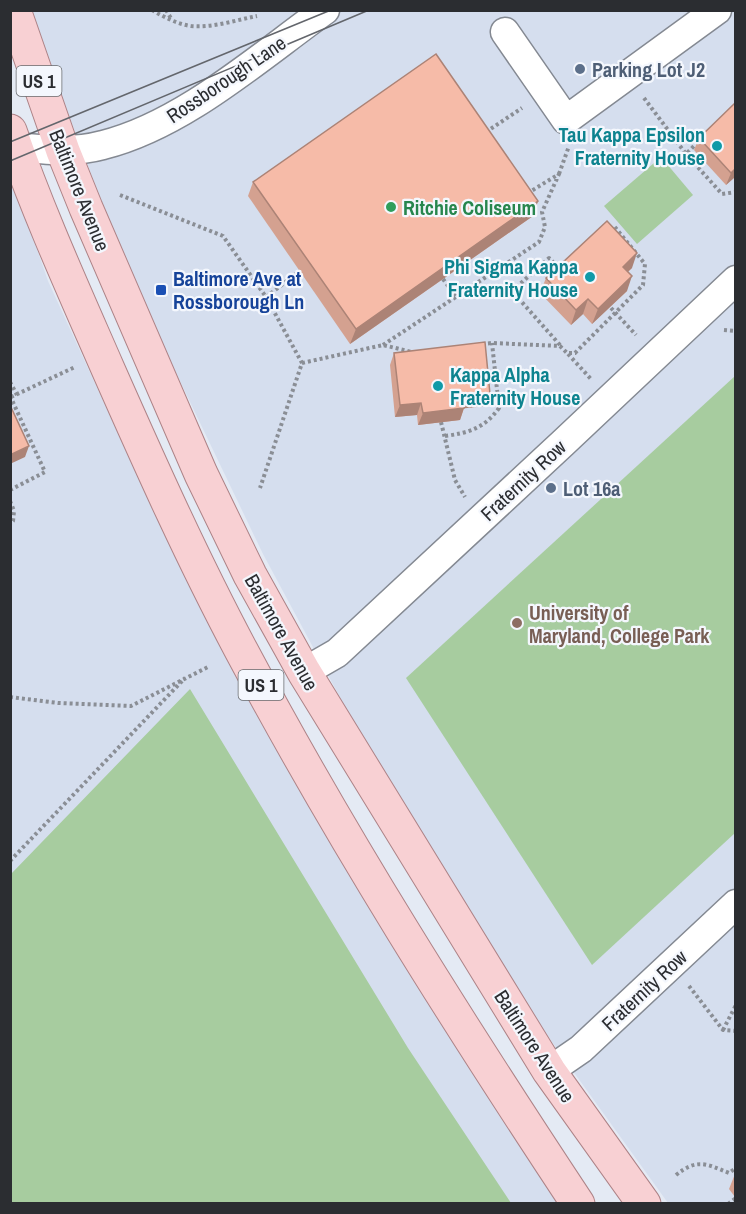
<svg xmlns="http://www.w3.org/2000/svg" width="746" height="1214" viewBox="0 0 746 1214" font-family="'Archivo Narrow',sans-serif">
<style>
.built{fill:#d5deee}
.green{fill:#a7cc9f}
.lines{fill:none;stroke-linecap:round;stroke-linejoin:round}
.minor-casing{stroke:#848992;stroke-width:31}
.major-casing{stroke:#ad8387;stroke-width:35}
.path{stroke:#8a8e95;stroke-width:4;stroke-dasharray:3 3;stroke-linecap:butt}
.minor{stroke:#fff;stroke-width:28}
.major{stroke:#f8d0d3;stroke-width:33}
.tram{stroke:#63666c;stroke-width:1.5}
.wall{fill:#d4a190}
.shaded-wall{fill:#ac8376}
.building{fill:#f6bba8;stroke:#ac8376;stroke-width:1.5}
.service-dot{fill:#5c6f8a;stroke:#f4f7fd;stroke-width:2}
.culture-dot{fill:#0f9aa8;stroke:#f4f7fd;stroke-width:2}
.leisure-dot{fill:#2e9e5b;stroke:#f4f7fd;stroke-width:2}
.transit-dot{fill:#1a4fb4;stroke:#f4f7fd;stroke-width:2}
.education-dot{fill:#8d6e63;stroke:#f4f7fd;stroke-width:2}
.labels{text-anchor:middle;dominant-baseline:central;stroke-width:4.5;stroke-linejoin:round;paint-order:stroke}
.shield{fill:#f4f7fd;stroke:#676a6e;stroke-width:1.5}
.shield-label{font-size:18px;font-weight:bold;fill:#2b2d31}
.service-label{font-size:20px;font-weight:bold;fill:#4e5e75;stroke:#f4f7fd;text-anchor:start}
.street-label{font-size:20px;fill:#2b2d31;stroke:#f4f7fd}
.culture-label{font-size:20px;font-weight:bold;fill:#0d838f;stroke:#f4f7fd;text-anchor:end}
.leisure-label{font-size:20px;font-weight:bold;fill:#27864d;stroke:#f4f7fd;text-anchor:start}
.transit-label{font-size:20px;font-weight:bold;fill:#164399;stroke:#f4f7fd;text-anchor:start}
.education-label{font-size:20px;font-weight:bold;fill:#785e54;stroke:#f4f7fd;text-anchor:start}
</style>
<rect width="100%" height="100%" fill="#e4eaf4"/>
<g class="built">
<path d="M29,11H735V1203H668L552,1042L490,948L357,729L263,554L166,352L104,208Z"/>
<path d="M10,181L21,203L48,281L166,538L199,601L587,1203H11Z"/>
</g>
<g class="green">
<path d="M661,157L693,195L637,244L604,206Z"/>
<path d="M735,376V833L592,965L406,678Z"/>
<path d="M190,689L408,1048L511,1203H11V874Z"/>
</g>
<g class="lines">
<defs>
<g id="minor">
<path d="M505,32L566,120L717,10"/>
<path d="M16,147C45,150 74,153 103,145C183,125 258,58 325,10"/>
<path d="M304,672L337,653L563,443L736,280"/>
<path d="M549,1071L581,1049L736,904"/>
</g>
<g id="major">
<path d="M14,10L63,151L86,208L201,474L250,575L304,672L549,1071L644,1204"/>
<path d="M10,131C38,212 74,291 108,369C150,464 192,558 241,650C342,840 459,1024 578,1204"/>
</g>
</defs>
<use href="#minor" class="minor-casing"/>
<use href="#major" class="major-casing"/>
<g class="path">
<path d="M152,10C164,17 177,24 191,26C213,28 236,20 257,16"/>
<path d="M166,10L172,20"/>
<path d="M644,98L686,154L699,141"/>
<path d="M486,132L522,108"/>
<path d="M686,154L722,194L736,192"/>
<path d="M559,174L569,146"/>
<path d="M120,195L223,236L266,297L302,363L260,488"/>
<path d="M443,279L456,297"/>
<path d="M266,297L300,271"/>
<path d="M611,308L636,335"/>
<path d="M724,330L736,331"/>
<path d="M482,344L492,343L560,346L567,353H575L643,285L645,264L614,226L610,229"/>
<path d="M383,345L539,242L545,227L542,212L559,174L528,193"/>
<path d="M560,345L512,291L549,258L561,270"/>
<path d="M568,354L591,379"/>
<path d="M302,363L383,345L412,352"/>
<path d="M10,382L17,395"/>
<path d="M11,397L75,367"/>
<path d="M441,422L455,480L465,497"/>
<path d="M445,436C468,433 485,428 499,408L492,343"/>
<path d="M10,490L45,472L11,398"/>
<path d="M10,501L14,511L13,521L10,524"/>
<path d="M10,697L58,703L131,706L208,667"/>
<path d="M10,861L185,678"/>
<path d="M689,986L723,1030L736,1031"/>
<path d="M723,1030L736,1005"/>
<path d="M676,1175C697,1158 707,1164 729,1173L736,1168"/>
<path d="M728,1204L736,1198"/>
</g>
<use href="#minor" class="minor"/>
<use href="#major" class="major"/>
<g class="tram">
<path d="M10,142L331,10"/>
<path d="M10,161L369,10"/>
</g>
</g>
<g class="wall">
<path d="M699,138L735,177L726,185L694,150Z"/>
<path d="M253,182L538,201L533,216L350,344L248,196Z"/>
<path d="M632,268L628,272L627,291L592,324L583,314L571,325L540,293L546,278Z"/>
<path d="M394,353L486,406L464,408L460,420L418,425L417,415L395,417L390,365Z"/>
<path d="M735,1174V1197L729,1189Z"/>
</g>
<g class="shaded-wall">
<path d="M735,169V177L726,185L731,173Z"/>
<path d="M538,201L533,216L350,344L356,329Z"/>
<path d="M637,253L632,268L617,281L623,267Z"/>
<path d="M632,276L627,291L592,324L598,309Z"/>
<path d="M588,299L583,314L571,325L576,310Z"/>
<path d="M490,394L486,406L458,409L463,397Z"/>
<path d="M421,403L417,415L395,417L400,405Z"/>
<path d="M464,408L460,420L418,425L423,413Z"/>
<path d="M29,446L25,457L10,464V455Z"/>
</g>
<g class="building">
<path d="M436,54L538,201L356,329L253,182Z"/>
<path d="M735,103V169L731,173L699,138Z"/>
<path d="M607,221L637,253L623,267L632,276L598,309L588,299L576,310L546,278Z"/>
<path d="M485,342L490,394L463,397L464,408L423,413L421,403L400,405L394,353Z"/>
<path d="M10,405L29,446L10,455Z"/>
</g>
<g class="service-dot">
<circle cx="580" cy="69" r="6"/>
<circle cx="551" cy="488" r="6"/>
</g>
<g class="culture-dot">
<circle cx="717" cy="146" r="6"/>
<circle cx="590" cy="277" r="6"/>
<circle cx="438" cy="386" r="6"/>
</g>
<circle class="leisure-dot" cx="391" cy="207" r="6"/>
<rect class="transit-dot" x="155" y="284" width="12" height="12" rx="3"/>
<circle class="education-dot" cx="517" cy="623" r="6"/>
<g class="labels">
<g class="shield">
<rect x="16.5" y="66" width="45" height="30" rx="4.5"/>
<rect x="238.5" y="670" width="45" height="30" rx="4.5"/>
</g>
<g class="shield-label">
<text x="39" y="81">US 1</text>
<text x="261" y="685">US 1</text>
</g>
<g class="service-label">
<text x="592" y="69">Parking Lot J2</text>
<text x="563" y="488">Lot 16a</text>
</g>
<g class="street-label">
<text transform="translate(226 79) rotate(-34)">Rossborough Lane</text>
<text transform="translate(80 190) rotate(68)">Baltimore Avenue</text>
<text transform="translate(523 480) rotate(-43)">Fraternity Row</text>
<text transform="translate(282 632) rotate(61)">Baltimore Avenue</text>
<text transform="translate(644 990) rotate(-43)">Fraternity Row</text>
<text transform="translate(535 1046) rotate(57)">Baltimore Avenue</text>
</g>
<g class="culture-label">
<text x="705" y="134">Tau Kappa Epsilon<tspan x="705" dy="23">Fraternity House</tspan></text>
<text x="578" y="266">Phi Sigma Kappa<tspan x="578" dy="23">Fraternity House</tspan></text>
<text x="450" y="374" text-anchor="start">Kappa Alpha<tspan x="450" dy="23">Fraternity House</tspan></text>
</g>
<g class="leisure-label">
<text x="403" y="207">Ritchie Coliseum</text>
</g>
<g class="transit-label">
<text x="173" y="278">Baltimore Ave at<tspan x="173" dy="23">Rossborough Ln</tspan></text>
</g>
<g class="education-label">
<text x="529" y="612">University of<tspan x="529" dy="23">Maryland, College Park</tspan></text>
</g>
</g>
<rect width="746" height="1214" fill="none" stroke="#2b2d31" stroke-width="24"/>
</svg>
